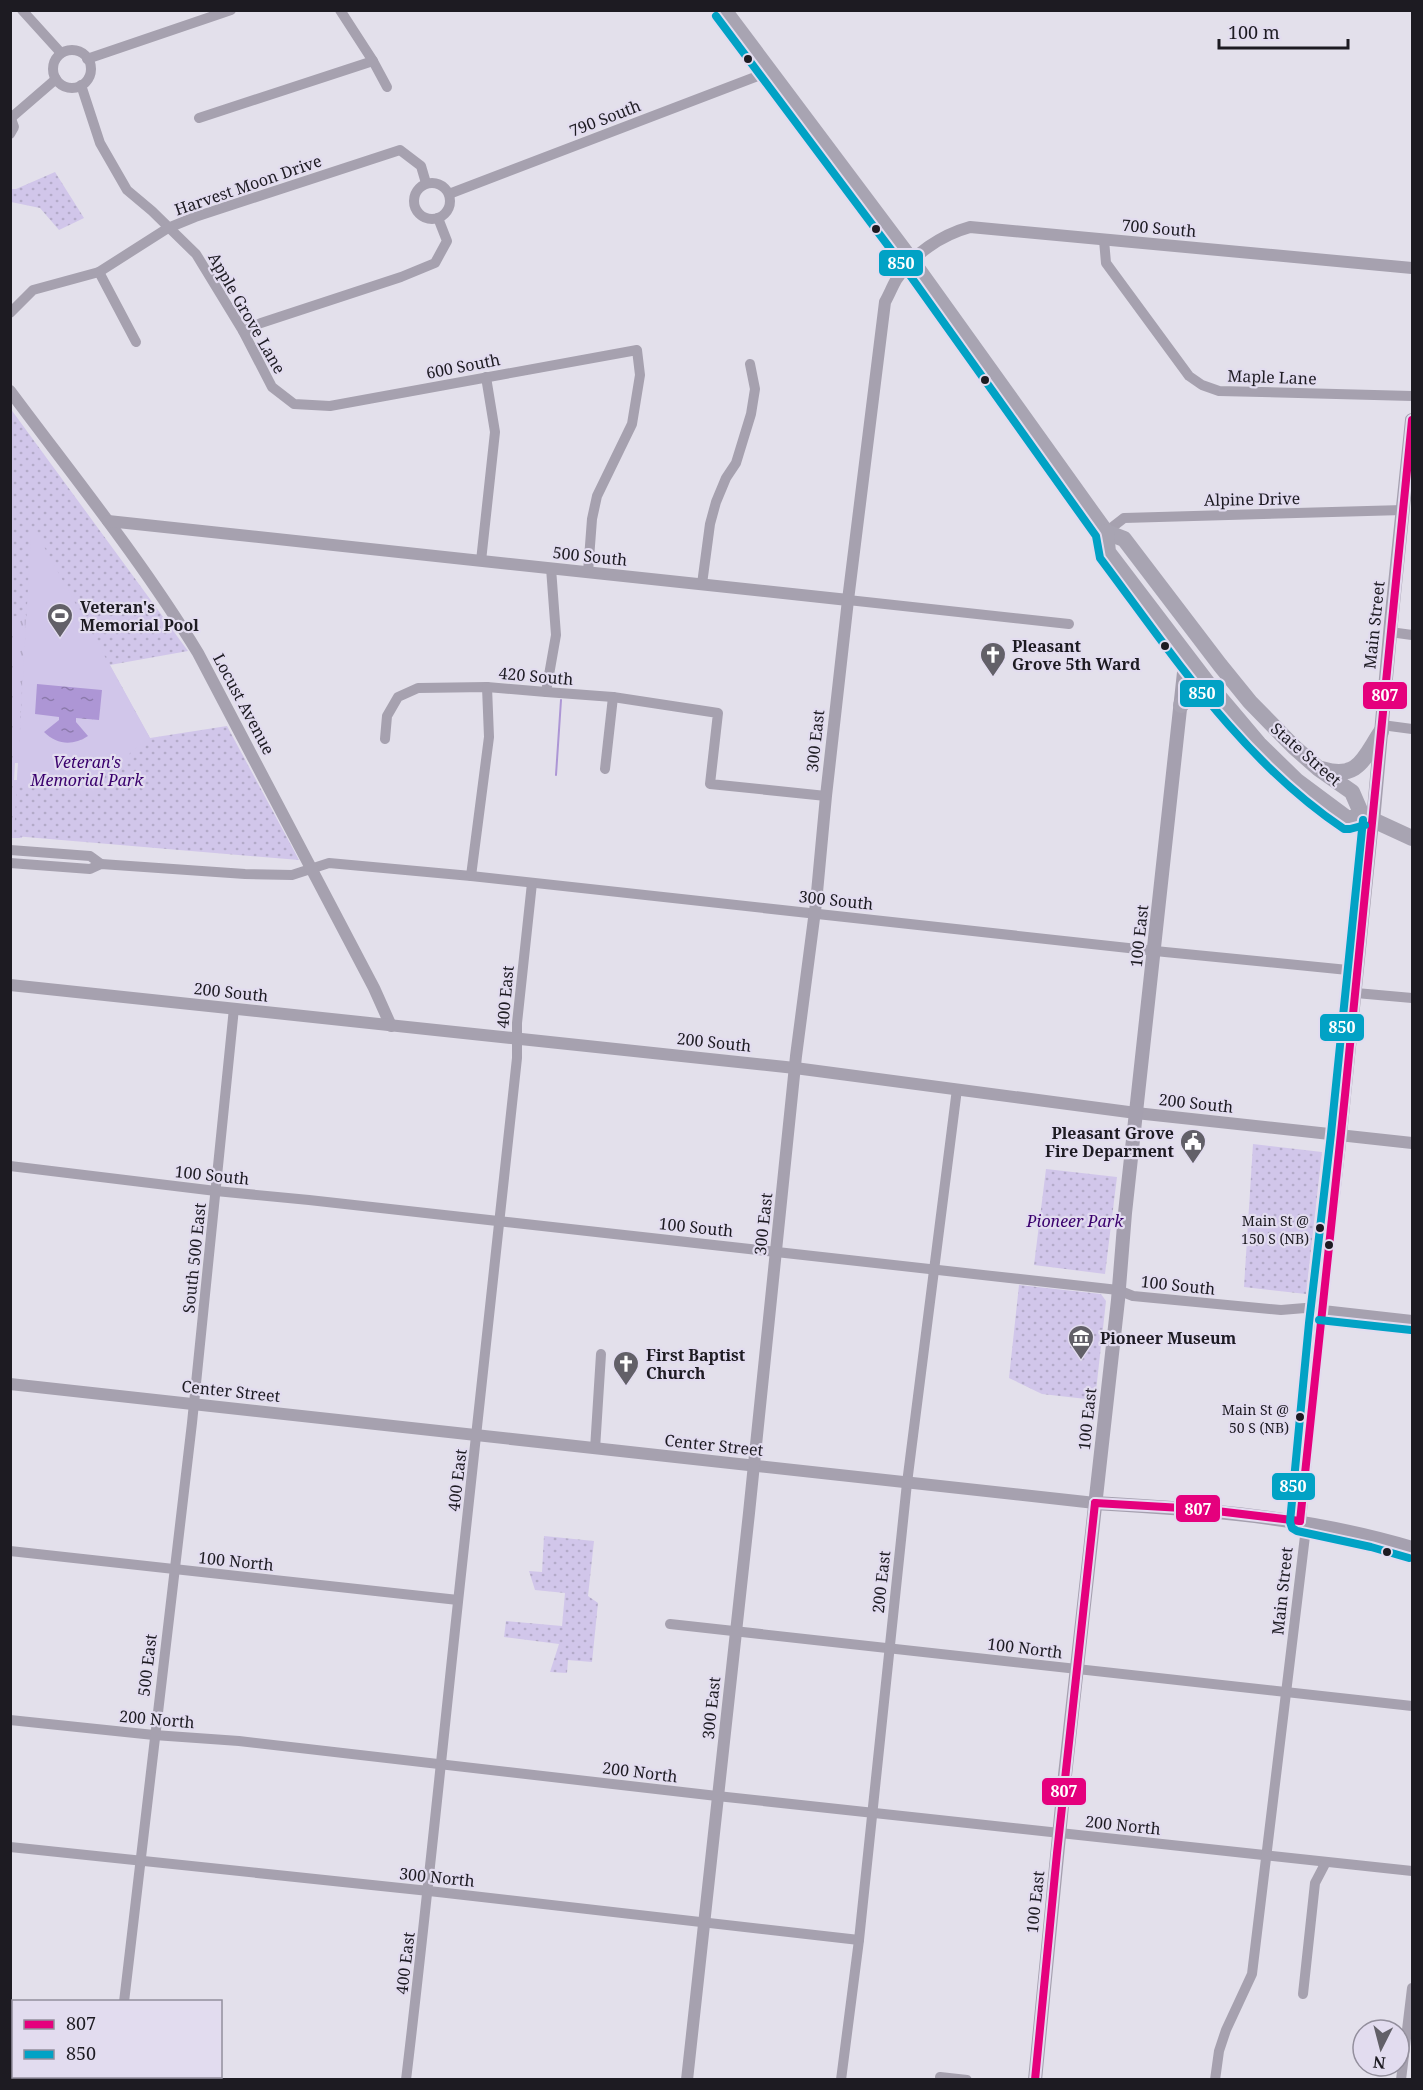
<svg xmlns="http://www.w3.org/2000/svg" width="1423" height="2090" viewBox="0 0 1423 2090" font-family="'Noto Serif',serif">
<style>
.grass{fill:url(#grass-tufts)}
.park{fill:url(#park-dots)}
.pitch{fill:#d1c6ea}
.water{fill:url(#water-ripples)}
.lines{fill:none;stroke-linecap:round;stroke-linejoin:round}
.stream{stroke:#ad96d5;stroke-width:2}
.minor{stroke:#a6a1af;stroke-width:10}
.tertiary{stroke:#a6a1af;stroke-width:12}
.secondary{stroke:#a5a0af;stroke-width:14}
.primary{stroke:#a8a4b2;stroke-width:16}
.bus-1-casing{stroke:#e2dcef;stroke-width:12}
.bus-2-casing{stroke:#e2dcef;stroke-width:12}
.bus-1{stroke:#e5007d;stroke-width:8}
.bus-2{stroke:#01a2c5;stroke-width:8}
.bus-dot{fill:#1d1b22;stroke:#e2dcef;stroke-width:2}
.labels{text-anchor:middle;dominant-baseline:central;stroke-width:4.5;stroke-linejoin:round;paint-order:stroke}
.bus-label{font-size:14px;fill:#1d1b22;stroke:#e2dcef;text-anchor:end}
.street-label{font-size:16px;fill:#1d1b22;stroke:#e2dcef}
.poi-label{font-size:16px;font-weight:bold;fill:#1d1b22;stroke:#e2dcef;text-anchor:start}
.park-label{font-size:16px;font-style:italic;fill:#3a006d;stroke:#e2dcef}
.line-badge{stroke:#e2dcef;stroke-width:2}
.badge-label{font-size:16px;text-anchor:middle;font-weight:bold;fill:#fff}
</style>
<defs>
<pattern id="grass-tufts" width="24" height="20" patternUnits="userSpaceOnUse" patternTransform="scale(1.5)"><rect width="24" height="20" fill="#d1c6ea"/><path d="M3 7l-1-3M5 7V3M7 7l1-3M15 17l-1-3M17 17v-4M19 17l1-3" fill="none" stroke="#b3aac8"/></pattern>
<pattern id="park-dots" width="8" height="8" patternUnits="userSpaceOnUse" patternTransform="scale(1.5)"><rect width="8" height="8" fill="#d1c6ea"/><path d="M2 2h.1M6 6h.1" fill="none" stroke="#b3aac8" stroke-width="1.8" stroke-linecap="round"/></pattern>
<pattern id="water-ripples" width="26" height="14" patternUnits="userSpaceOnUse" patternTransform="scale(1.5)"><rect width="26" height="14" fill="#ad96d5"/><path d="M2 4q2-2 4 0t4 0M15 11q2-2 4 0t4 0" fill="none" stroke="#8c7aac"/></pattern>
</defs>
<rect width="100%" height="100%" fill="#e3e0eb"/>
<path class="grass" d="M39,479L23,763H15L14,780H19L23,825L22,838H10V483Z"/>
<g class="park">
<path d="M55,172L84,218L59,230L40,208L11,202V189H16Z"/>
<path d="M10,408L188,651L110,665L150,738L227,726L299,860L14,836L26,615L11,617Z"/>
<path d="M1253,1144L1322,1152L1306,1294L1244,1287Z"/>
<path d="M1046,1169L1117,1177L1105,1274L1034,1265Z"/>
<path d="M1019,1285L1101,1294L1106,1301L1095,1400L1042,1394L1009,1378Z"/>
<path d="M544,1536L594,1541L588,1596L598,1603L592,1662L568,1660L567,1673L550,1672L559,1644L504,1637L506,1621L562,1626L565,1593L535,1590L529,1571L542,1572Z"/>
</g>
<path class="pitch" d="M37,534L150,738L130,753L123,769L104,768L101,794L17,784L31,535Z"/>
<path class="water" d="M37,684L102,690L99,720L76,718V722L88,736C73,746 57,745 44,732L59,720V717L35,714Z"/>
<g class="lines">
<path class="stream" d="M556,775L561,700"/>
<g class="minor">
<path d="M22,10L61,53"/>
<path d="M340,10L373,61L387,87"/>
<circle cx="72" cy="69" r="19"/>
<path d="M87,59L231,10"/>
<path d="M81,85L100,143L127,190L152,211L196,254L243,331L272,387L294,404L330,406L637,350L640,375L632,424L597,496L592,519L588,572"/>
<path d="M10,116L14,127L10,134"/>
<path d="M12,117L56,79"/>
<path d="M199,118L373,61"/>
<circle cx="432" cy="201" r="18"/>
<path d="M449,194L771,71"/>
<path d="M1104,240L1106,263L1189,376L1202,385L1219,391L1412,396"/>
<path d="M99,272L136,342"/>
<path d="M10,313L33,290L99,272L168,228L195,217L400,150L421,166L426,183"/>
<path d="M243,331L261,323L401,277L435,263L447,241L438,218"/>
<path d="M1106,532L1124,518L1403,510"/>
<path d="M481,561L495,432L486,377"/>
<path d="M702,584L710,524L716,502L726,478L736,463L751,414L755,389L750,364"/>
<path d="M848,600L1069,624"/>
<path d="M1390,632L1412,635"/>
<path d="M546,692L556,635L551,568"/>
<path d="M1382,725L1412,729"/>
<path d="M385,739L387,716L398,697L418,688L487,687L546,692L613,697L718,713L710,784L826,796"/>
<path d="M605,769L613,697"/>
<path d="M10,850L90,856L101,864"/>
<path d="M10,863L90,869L101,864L245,874L292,875L329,863L471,876L1165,952L1358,971"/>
<path d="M471,876L489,737L487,687"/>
<path d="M1356,993L1412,998"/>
<path d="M10,1166L216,1191L309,1200L1118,1290L1133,1296L1281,1310L1305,1308L1412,1320"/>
<path d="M595,1449L601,1354"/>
<path d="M10,1551L458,1600"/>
<path d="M670,1624L1412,1706"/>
<path d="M10,1720L154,1735L239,1741L717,1796L1412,1871"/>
<path d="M10,1847L429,1891L859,1940"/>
<path d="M1303,1994L1315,1883L1326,1862"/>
<path d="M124,2002L192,1423L234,1008"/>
<path d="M940,2077L967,2080"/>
<path d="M116,2080V2076"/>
<path d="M406,2080C425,1921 441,1761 458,1602C477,1421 498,1240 517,1058V1023L532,883"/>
<path d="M841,2080L859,1940L907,1483L957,1089"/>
<path d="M1215,2080L1219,2051L1226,2030L1252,1974L1305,1536L1300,1521"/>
<path d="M1401,2080L1412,1988"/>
</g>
<g class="tertiary">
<path d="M10,391C74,477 142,561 198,653L374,988L391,1026"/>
<path d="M108,521L848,600"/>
<path d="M10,985L795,1068L1136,1113L1412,1143"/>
<path d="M10,1384L1095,1503"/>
<path d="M1300,1521L1319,1324L1341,1135L1373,821"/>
<path d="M687,2080L749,1513L796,1056L816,903L826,796L848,600L885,302C889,295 892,287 896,280C913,254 941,235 970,227L1412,268"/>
</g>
<g class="secondary">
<path d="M1373,821L1391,623L1412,420"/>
<path d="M1095,1503C1202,1509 1309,1517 1412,1548"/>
<path d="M1035,2080L1065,1775L1118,1300L1125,1213L1186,654"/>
</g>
<g class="primary">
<path d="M724,10L912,261L1106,532L1124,539L1220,665L1250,702L1294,747L1319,769L1352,792L1362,815"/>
<path d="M1106,532L1108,552L1210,686L1259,744L1297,781L1348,819L1362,815"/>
<path d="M1181,705L1192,692L1210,686"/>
<path d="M1321,769C1359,780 1363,759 1381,732"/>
<path d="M1362,815L1412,838"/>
</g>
<defs>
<g id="bus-1">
<path d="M1095,1503L1200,1509L1300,1521"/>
<path d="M1300,1521L1345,1095L1412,420"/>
<path d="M1035,2080L1057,1853L1095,1503"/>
</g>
<g id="bus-2">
<path d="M716,16L904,267L1096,536L1100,558C1173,655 1241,760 1344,829H1350L1365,825"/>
<path d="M1363,820L1331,1134L1309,1323L1290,1522L1292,1528L1297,1531L1371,1547L1409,1558"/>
<path d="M1319,1320L1411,1330"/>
</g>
</defs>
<use href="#bus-1" class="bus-1-casing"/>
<use href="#bus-2" class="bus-2-casing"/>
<use href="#bus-1" class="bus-1"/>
<use href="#bus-2" class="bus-2"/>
</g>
<defs>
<symbol id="stadium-pin" viewBox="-11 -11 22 30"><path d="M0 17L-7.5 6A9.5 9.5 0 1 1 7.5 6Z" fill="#626068" stroke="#e2dcef"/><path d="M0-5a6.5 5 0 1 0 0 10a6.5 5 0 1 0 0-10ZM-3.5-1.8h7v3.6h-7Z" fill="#fff"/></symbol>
<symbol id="church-pin" viewBox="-11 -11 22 30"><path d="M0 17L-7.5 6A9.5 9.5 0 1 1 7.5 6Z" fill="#626068" stroke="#e2dcef"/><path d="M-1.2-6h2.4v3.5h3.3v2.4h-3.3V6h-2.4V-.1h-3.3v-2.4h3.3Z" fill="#fff"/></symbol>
<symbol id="civic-pin" viewBox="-11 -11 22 30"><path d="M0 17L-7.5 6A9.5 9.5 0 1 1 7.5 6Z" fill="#626068" stroke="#e2dcef"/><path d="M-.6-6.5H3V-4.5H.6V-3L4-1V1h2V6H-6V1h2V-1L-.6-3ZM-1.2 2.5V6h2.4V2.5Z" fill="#fff"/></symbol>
<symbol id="museum-pin" viewBox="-11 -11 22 30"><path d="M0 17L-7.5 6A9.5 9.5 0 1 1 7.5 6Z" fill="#626068" stroke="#e2dcef"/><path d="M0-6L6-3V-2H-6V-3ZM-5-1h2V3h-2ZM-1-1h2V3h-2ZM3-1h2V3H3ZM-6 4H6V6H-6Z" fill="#fff"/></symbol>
</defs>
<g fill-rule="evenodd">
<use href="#stadium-pin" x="45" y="601" width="30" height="40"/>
<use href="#church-pin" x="978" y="640" width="30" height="40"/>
<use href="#civic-pin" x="1178" y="1127" width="30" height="40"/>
<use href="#museum-pin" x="1066" y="1323" width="30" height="40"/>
<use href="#church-pin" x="611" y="1349" width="30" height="40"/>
</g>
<g class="bus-dot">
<circle cx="748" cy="59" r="5"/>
<circle cx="876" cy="229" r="5"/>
<circle cx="985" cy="380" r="5"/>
<circle cx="1165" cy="646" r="5"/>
<circle cx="1320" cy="1228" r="5"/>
<circle cx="1329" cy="1245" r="5"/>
<circle cx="1300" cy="1417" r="5"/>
<circle cx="1387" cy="1552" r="5"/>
</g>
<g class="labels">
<g class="bus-label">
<text x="1309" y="1220">Main St @<tspan x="1309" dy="18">150 S (NB)</tspan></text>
<text x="1289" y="1409">Main St @<tspan x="1289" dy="18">50 S (NB)</tspan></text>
</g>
<g class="street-label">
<text transform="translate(605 118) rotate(-21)">790 South</text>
<text transform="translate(248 185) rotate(-19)">Harvest Moon Drive</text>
<text transform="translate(1159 228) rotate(5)">700 South</text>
<text transform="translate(247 313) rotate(60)">Apple Grove Lane</text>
<text transform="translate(463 366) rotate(-11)">600 South</text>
<text transform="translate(1272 377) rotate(2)">Maple Lane</text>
<text transform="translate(1252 499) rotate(-1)">Alpine Drive</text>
<text transform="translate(590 556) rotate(6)">500 South</text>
<text transform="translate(1374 625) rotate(-84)">Main Street</text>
<text transform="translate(536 676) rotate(5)">420 South</text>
<text transform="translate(244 704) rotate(62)">Locust Avenue</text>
<text transform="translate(815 741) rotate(-84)">300 East</text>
<text transform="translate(1306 754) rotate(41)">State Street</text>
<text transform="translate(836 900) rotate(6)">300 South</text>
<text transform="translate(1139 936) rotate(-84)">100 East</text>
<text transform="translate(231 992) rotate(6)">200 South</text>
<text transform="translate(505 997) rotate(-85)">400 East</text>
<text transform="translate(714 1042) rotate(6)">200 South</text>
<text transform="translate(1196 1103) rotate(6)">200 South</text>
<text transform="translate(212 1175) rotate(6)">100 South</text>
<text transform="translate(763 1224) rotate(-84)">300 East</text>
<text transform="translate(696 1227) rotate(6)">100 South</text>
<text transform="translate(194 1258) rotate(-84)">South 500 East</text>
<text transform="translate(1178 1285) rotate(6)">100 South</text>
<text transform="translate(231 1391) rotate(6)">Center Street</text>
<text transform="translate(1087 1419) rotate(-84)">100 East</text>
<text transform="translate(714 1445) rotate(6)">Center Street</text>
<text transform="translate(457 1480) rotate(-83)">400 East</text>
<text transform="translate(236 1561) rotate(6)">100 North</text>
<text transform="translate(881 1582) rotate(-84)">200 East</text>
<text transform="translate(1282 1591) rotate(-84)">Main Street</text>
<text transform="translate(1025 1648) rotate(7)">100 North</text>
<text transform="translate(147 1665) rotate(-83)">500 East</text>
<text transform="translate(711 1708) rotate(-84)">300 East</text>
<text transform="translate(157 1719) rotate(5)">200 North</text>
<text transform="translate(640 1772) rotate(7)">200 North</text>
<text transform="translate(1123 1825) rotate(6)">200 North</text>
<text transform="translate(437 1877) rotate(6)">300 North</text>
<text transform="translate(1035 1902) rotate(-84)">100 East</text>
<text transform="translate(405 1963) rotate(-83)">400 East</text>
</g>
<g class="poi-label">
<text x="80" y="607">Veteran's<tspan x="80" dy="18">Memorial Pool</tspan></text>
<text x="1012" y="646">Pleasant<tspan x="1012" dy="18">Grove 5th Ward</tspan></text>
<text x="1174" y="1133" text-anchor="end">Pleasant Grove<tspan x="1174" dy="18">Fire Deparment</tspan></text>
<text x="1100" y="1338">Pioneer Museum</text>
<text x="646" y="1355">First Baptist<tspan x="646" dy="18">Church</tspan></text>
</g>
<g class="park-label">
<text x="87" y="762">Veteran's<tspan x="87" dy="18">Memorial Park</tspan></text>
<text x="1075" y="1221">Pioneer Park</text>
</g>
</g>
<g class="line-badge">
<rect x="878" y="249" width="46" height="28" rx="6" fill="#01a2c5"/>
<rect x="1179" y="679" width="46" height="29" rx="6" fill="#01a2c5"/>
<rect x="1362" y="681" width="46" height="29" rx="6" fill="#e5007d"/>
<rect x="1319" y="1013" width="46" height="29" rx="6" fill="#01a2c5"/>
<rect x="1271" y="1472" width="45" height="29" rx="6" fill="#01a2c5"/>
<rect x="1175" y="1494" width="46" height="29" rx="6" fill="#e5007d"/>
<rect x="1041" y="1777" width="46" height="29" rx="6" fill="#e5007d"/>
</g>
<g class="badge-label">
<text x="901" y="269">850</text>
<text x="1202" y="699">850</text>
<text x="1385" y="701">807</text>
<text x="1342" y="1033">850</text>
<text x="1293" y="1492">850</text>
<text x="1198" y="1515">807</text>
<text x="1064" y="1797">807</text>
</g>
<rect width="1423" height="2090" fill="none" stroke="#1d1b22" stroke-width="24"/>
<rect x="12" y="2000" width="210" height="78" fill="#e2dcef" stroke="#938f9d" stroke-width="1.5"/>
<rect x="24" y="2020" width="30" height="9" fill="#e5007d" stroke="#938f9d" stroke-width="1.5"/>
<text x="66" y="2030" font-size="18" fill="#1d1b22">807</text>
<rect x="24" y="2050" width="30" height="9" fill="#01a2c5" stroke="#938f9d" stroke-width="1.5"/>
<text x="66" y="2060" font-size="18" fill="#1d1b22">850</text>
<g transform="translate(1381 2048) rotate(186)"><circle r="28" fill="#e2dcef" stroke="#938f9d" stroke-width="1.5"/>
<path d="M0-4.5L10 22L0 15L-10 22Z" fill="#626068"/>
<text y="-9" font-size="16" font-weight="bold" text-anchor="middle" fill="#1d1b22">N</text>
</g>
<path d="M1219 39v9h129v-9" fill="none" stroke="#1d1b22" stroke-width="3"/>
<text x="1228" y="39" font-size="18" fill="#1d1b22" stroke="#e2dcef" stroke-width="4.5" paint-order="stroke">100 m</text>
</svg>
